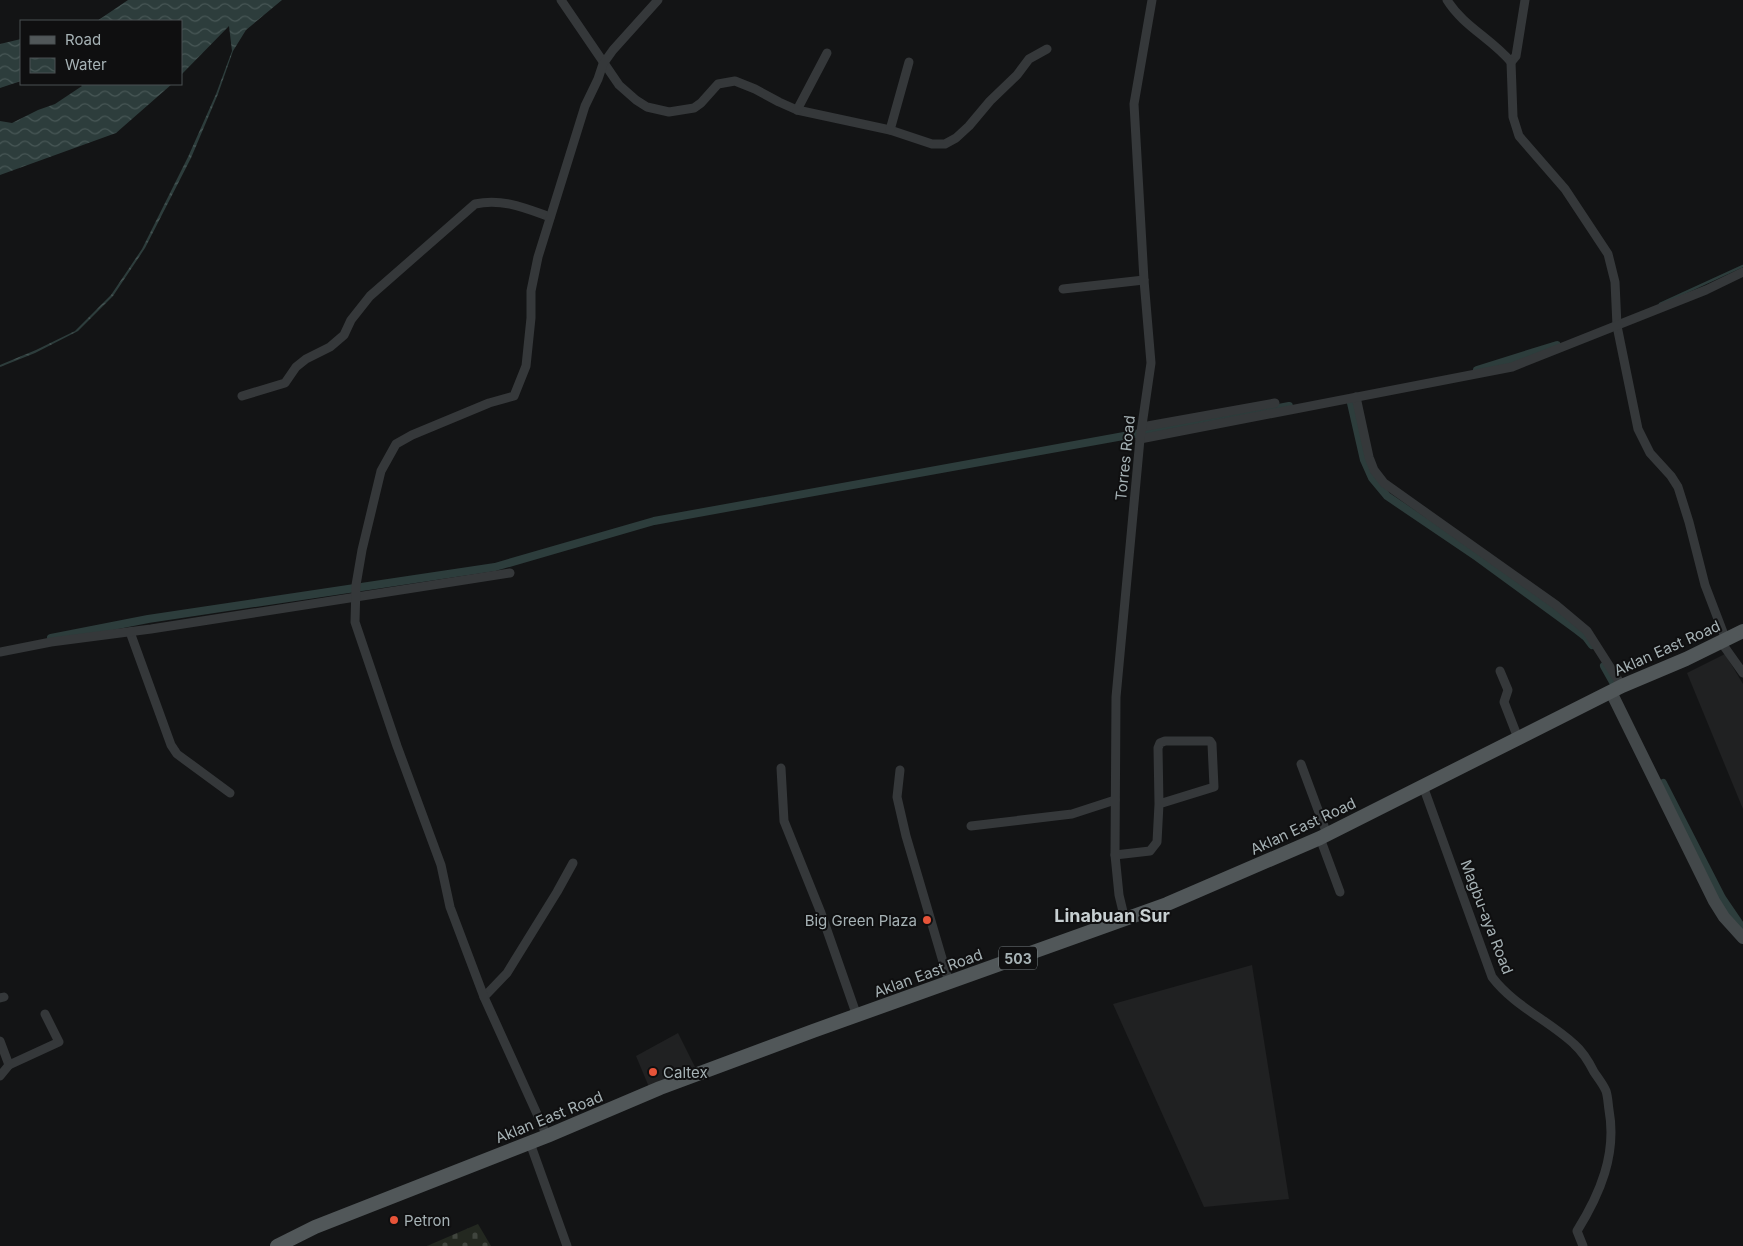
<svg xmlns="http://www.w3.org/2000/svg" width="1743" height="1246" viewBox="0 0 1743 1246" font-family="Inter,sans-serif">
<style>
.built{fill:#202122}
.cemetery{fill:url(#cemetery-stones)}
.water{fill:url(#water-waves)}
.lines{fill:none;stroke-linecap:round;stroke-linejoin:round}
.stream{stroke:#2d3d3c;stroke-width:2.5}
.canal{stroke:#2d3d3c;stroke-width:8}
.street{stroke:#35383a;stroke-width:9}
.secondary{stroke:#43484a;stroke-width:12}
.primary{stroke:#515759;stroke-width:14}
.poi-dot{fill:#e75439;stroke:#0f0f10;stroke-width:2}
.labels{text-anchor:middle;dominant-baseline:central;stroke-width:4;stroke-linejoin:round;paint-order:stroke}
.shield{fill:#0f0f10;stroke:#798184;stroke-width:1}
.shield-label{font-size:14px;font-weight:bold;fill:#a6b2b5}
.street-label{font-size:15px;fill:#a6b2b5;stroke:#0f0f10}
.poi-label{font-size:15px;fill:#a6b2b5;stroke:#0f0f10;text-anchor:start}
.quarter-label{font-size:18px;font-weight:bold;fill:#c7cfd1;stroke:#0f0f10}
</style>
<defs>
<pattern id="cemetery-stones" width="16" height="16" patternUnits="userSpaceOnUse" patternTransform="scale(1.25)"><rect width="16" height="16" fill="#232820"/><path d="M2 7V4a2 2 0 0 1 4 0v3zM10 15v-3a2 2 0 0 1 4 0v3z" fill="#40453e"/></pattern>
<pattern id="water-waves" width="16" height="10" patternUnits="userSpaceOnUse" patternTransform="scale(1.25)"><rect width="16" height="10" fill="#2d3d3c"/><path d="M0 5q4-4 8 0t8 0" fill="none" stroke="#485756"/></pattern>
</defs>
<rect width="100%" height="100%" fill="#131415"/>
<g class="built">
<path d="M1725,654L1743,684V809L1687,673Z"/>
<path d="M1252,965L1289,1199L1204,1207L1113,1004Z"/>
<path d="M678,1033L695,1067L649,1087L636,1056Z"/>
</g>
<path class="cemetery" d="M478,1224L491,1246H427Z"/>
<g class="water">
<path d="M128,0H282L246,30L233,51L218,94L191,158L145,248L113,296L78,331L35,353L0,367V365L36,350L75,331L111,295L142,249L188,157L216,94L232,51L229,26L181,75V21H97Z"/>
<path d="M21,39V81L0,88V44Z"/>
<path d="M80,84H172L116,133L0,175V121L12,123L38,110L55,104L82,86Z"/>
</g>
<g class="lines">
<path class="stream" d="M1660,304L1743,266"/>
<g class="canal">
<path d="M1477,370L1557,345"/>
<path d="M1351,403L1364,460L1372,478L1387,496L1477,557L1577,630L1586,637L1592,645"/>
<path d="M51,638L148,619L495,567L654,521L1289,406"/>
<path d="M1604,666L1613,682"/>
<path d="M1663,783L1722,898L1743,929"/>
</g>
<g class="street">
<path d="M561,0L619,85L636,100L647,107L669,112L694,108L701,103L718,84L735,81L755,89L779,102L797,110L890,130L932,144H945L956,138L969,126L990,101L1017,75L1029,59L1047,49"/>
<path d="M1447,0C1463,26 1492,39 1511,62L1516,56L1525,0"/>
<path d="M1511,62L1513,117L1519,136L1565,189L1608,254L1615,282L1617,326L1638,429L1650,453L1671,476L1678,487L1689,522L1705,585L1726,640"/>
<path d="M797,110L827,53"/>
<path d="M890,130L909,62"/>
<path d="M1063,289L1144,280"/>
<path d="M242,396L285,383L296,367L306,359L330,347L344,335L351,320L370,296L475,204C502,198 525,208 550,217"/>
<path d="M1356,397L1369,457L1374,470L1384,483L1556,605L1587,631L1622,686"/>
<path d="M1142,427L1275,403"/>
<path d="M1140,439L1512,367L1706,290L1743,272"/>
<path d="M130,632L171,745L177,754L230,793"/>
<path d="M1721,642L1743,673"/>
<path d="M0,652L51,642L151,629L510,573"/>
<path d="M1500,671L1508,690L1504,702L1518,738"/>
<path d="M1301,764L1327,834"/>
<path d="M781,768L784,821L821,913L857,1016"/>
<path d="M900,770L897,797L906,836L949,982"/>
<path d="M1423,786L1492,977C1514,1006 1548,1020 1574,1044C1582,1051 1589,1062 1594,1072C1598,1078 1603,1084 1606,1091C1608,1097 1608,1104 1609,1110C1617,1154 1600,1194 1577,1231L1583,1246"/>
<path d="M971,826L1072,814L1115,800"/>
<path d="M1320,838L1340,892"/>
<path d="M1115,855L1150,851L1157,842L1159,804L1158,748L1160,743L1165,741H1210L1212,744L1214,787L1159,804"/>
<path d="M1125,920L1119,895L1115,855L1116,697L1140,439L1151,363L1144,280L1134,104L1152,0"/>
<path d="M484,997L507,973L557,892L573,863"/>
<path d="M0,998L4,997"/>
<path d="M0,1041L9,1065"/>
<path d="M0,1076L9,1065L59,1042L45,1014"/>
<path d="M547,1136L484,997L450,907L441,865L397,746L355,622L356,585L362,550L381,471L396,444L412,435L489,403L514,396L526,366L531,318V291L538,257L585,106L598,79L603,64L613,50L658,0"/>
<path d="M530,1143L567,1246"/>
</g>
<path class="secondary" d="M1611,692L1714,901L1724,917L1743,938"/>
<path class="primary" d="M277,1246L315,1227L547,1136L660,1088L813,1031L1167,904L1320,838L1622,686L1686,659L1743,631"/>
</g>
<g class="poi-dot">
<circle cx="927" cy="920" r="5"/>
<circle cx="653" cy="1072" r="5"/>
<circle cx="394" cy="1220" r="5"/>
</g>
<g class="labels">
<rect class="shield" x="999" y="946.5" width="38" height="23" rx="4"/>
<g class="shield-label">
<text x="1018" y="958">503</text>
</g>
<g class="street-label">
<text transform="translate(1125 458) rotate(-84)">Torres Road</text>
<text transform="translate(1667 648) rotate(-24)">Aklan East Road</text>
<text transform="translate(1303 826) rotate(-25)">Aklan East Road</text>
<text transform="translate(1487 917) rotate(69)">Magbu-aya Road</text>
<text transform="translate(928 973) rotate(-20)">Aklan East Road</text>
<text transform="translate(549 1117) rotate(-22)">Aklan East Road</text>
</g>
<g class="poi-label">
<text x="917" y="920" text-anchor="end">Big Green Plaza</text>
<text x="663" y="1072">Caltex</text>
<text x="404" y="1220">Petron</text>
</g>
<g class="quarter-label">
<text x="1112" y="915">Linabuan Sur</text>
</g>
</g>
<rect x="20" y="20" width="162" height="65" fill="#0f0f10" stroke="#4b5052"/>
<rect x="30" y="36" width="25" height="8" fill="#515759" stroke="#4b5052"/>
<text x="65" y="45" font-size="15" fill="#a6b2b5">Road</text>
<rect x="30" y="58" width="25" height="15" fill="url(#water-waves)" stroke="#4b5052"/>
<text x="65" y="70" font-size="15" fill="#a6b2b5">Water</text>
</svg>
